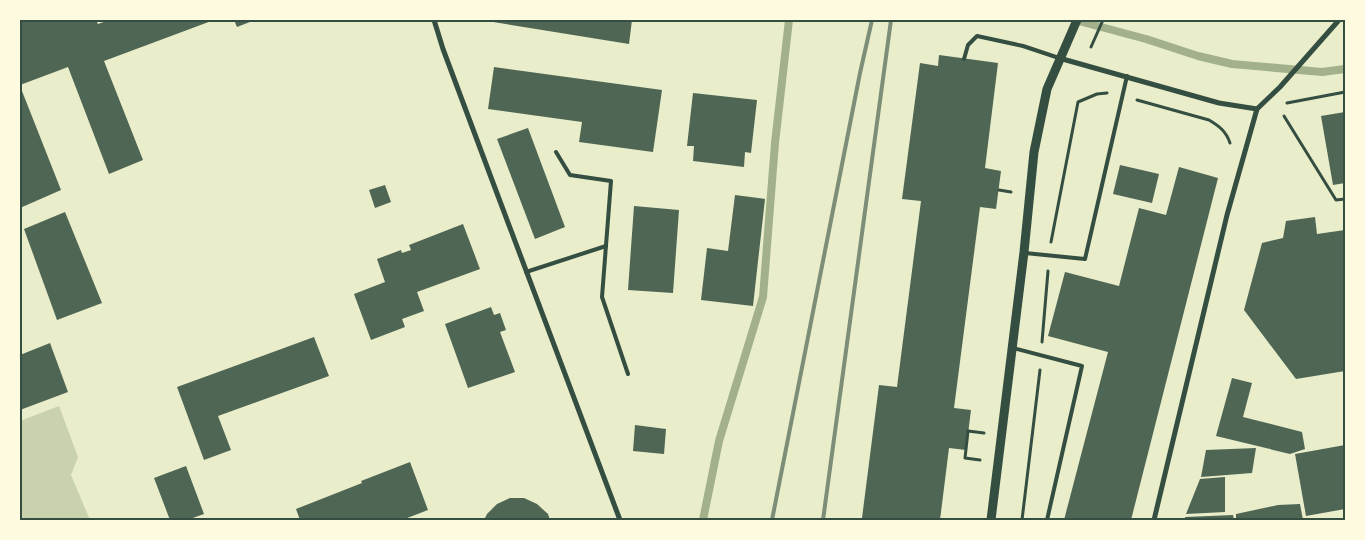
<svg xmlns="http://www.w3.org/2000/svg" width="1365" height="540" viewBox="0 0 1365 540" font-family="'Roboto Serif',serif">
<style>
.green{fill:#cad2ad}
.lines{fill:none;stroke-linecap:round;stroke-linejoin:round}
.stream{stroke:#a3b18a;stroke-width:8}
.building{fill:#4f6655}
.path{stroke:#344e41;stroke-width:3}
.service{stroke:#344e41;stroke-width:4}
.minor{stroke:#344e41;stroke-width:5}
.tertiary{stroke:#344e41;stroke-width:9}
.rail{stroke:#7c8e77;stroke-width:4}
.neatline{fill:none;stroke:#344e41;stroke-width:2}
</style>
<rect width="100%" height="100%" fill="#e9edc9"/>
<path class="green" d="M59,406L78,457L71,475L90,520H20V421Z"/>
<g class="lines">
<g class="stream">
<path d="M1075,20L1146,39L1198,56L1232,64L1322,72L1345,69"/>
<path d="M703,520L719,441L763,297L775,143L789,20"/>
</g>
</g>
<g class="building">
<path d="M20,20H96L98,24L109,20H214L104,61L143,160L109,174L68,67L20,85Z"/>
<path d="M234,20H255L237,27Z"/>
<path d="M481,20H632L629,44Z"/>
<path d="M939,55L998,63L985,168L1001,171L996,209L980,207L954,408L971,410L966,450L949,448L940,520H877L862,518L879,385L897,387L921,201L902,199L920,63L938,66Z"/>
<path d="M494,67L662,90L653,152L579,142L582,122L488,109Z"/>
<path d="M20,86L61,190L20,208Z"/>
<path d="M693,93L757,100L751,153L745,152L744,167L693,161L694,146H687Z"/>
<path d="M1345,112V183L1333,185L1321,116Z"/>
<path d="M528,128L565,227L535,239L497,139Z"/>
<path d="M1120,165L1159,174L1152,203L1113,194Z"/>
<path d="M1179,167L1218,178L1131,520H1064L1108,352L1048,336L1065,272L1119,286L1139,208L1166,215Z"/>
<path d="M385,185L391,202L375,208L369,190Z"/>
<path d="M735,195L765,199L753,306L701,300L707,248L728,251Z"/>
<path d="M634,206L679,210L673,293L628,290Z"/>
<path d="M65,212L102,303L57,320L24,229Z"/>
<path d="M1315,217L1317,234L1345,230V371L1296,379L1244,310L1262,243L1283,238L1286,221Z"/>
<path d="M463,224L480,269L417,292L424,311L402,319L405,327L371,340L354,294L385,282L377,259L401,250L402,253L411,250L409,245Z"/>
<path d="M491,307L494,315L500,313L506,330L500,332L515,372L468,388L445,324Z"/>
<path d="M314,337L329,376L218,416L231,450L204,460L177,387Z"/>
<path d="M50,343L68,392L20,410V355Z"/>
<path d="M1232,378L1252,383L1243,417L1302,432L1305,449L1290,454L1216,436Z"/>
<path d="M635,425L666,429L664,454L633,451Z"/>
<path d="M1345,445V509L1306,516L1295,454Z"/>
<path d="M1256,448L1252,473L1201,477L1206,450Z"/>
<path d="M410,462L428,510L402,520H300L296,509L362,483L361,481Z"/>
<path d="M186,466L204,514L187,520H170L154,478Z"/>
<path d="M1225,477V512L1186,514L1200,479Z"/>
<path d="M510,498H524L537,504L548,514L550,520H484L487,514L497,504Z"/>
<path d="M1300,504L1303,520H1236V514L1278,505Z"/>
<path d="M1233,515L1234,520H1185V517Z"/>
</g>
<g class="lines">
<g class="path">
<path d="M1091,47L1103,20"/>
<path d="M1137,100L1209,120C1219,126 1226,131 1230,143"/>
<path d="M1287,103L1345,92"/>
<path d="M1284,116L1336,200L1345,199"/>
<path d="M999,190L1011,192"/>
<path d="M1051,242L1078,102L1097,94L1107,93"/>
<path d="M1042,342L1048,271"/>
<path d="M968,431L965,458L980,460"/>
<path d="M968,431L984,433"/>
<path d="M1022,520L1040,370"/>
</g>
<g class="service">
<path d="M964,59L968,45L977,36L1023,46L1059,58"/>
<path d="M556,152L570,175L611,181L602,297L628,374"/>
<path d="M1025,253L1085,259L1127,76"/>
<path d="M526,272L606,246"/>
<path d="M1013,348L1082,366L1047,520"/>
</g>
<g class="minor">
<path d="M434,20L443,49L492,180L620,520"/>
<path d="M1059,58L1219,103L1257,109"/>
<path d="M1154,520L1227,215L1257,109L1280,87L1339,20"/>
</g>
<path class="tertiary" d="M991,520L1024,252L1034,152L1047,89L1077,20"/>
<g class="rail">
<path d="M772,520L860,73L872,20"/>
<path d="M823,520L891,20"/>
</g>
</g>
<rect width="1365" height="540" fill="none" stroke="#fefae0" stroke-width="42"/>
<rect x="21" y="21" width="1323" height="498" class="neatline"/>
</svg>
